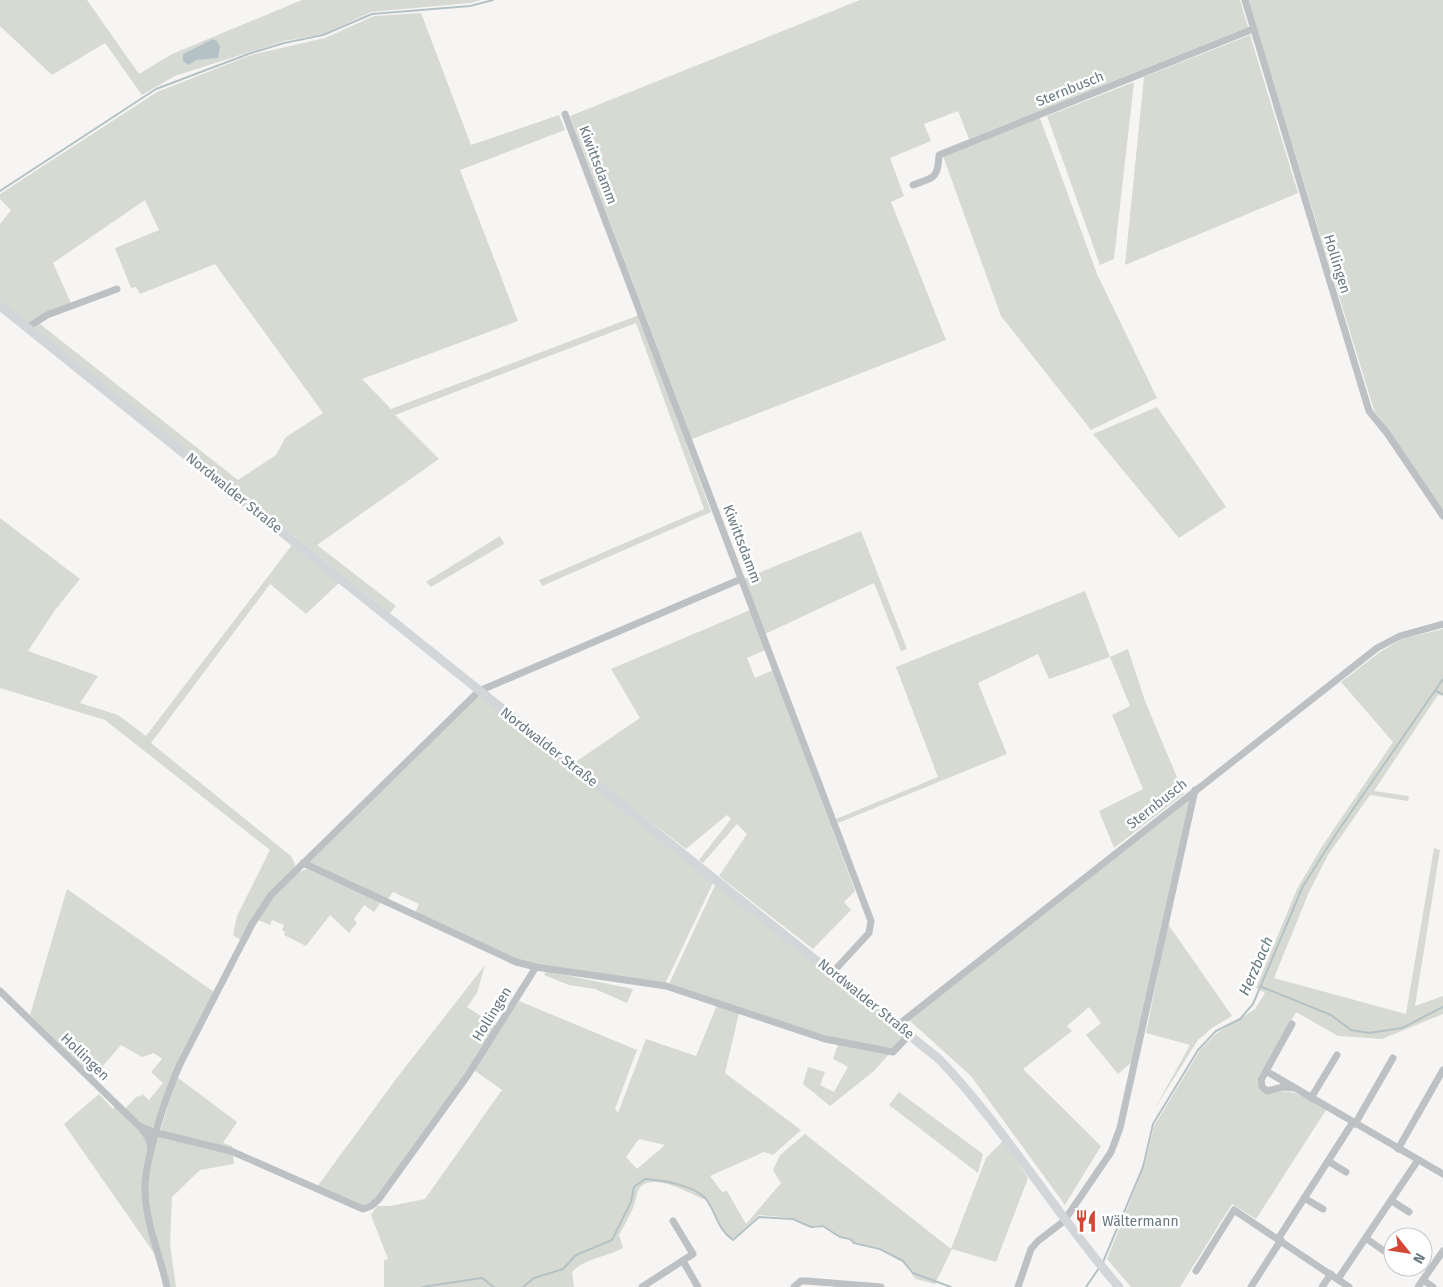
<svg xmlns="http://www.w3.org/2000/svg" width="1443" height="1287" viewBox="0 0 1443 1287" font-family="'Fira Sans',sans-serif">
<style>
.green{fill:#d6dad2;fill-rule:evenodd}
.water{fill:#b5c2c5}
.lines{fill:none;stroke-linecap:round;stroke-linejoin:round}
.stream{stroke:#b5c2c5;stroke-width:2}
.minor{stroke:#bdc1c4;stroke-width:7}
.major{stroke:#d2d6d9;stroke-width:9}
.labels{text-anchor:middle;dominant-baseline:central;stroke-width:5;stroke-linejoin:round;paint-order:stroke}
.street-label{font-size:14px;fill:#677881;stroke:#fff}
.poi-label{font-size:14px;fill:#677881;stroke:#fff;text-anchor:start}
.water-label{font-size:15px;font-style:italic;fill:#637a7e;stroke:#fff}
</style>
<rect width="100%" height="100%" fill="#f6f5f3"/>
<g class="green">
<path d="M0,0H87L139,74L172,54L302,0H481L470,3L371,12L323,34L284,41L175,76L142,95L105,43L52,75L0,26Z"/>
<path d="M860,0H1240L1248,27L969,139L958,111L924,124L931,141L890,158L904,196L891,202L946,340L692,439L570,116Z"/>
<path d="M1248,0H1443V510L1374,410Z"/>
<path d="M421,13L471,145L559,115L565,130L460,170L518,321L362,379L391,409L639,315L711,512L542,586L539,580L704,509L636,323L395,415L439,459L317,545L396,606L390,613L34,328L40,324L238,480L276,455L286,437L323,413L215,264L140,294L136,287L131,288L115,248L159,230L145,200L53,263L71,303L43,314L27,324L0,302V224L11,210L0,199V194L157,92L251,55L325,38L374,16Z"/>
<path d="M1250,35L1298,193L1125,265L1144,77Z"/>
<path d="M1134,82L1114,259L1100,265L1047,116Z"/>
<path d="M1040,118L1097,274L1157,398L1091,430L1001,316L943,156Z"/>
<path d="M1157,407L1226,507L1179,538L1093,434Z"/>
<path d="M0,518L80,579L55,610L28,651L98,676L80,703L118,715L146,736L292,545L340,582L306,614L270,584L151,743L291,856L295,864V874L307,869L381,902L374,912L364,905L354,919L357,923L349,933L330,915L306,946L284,935L285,932L282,930L284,925L272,920L270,925L258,920L246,944L233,935L237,916L270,850L105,720L0,688Z"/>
<path d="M861,531L907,649L901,651L874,583L765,634L744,579Z"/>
<path d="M500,536L504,544L431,587L426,582Z"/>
<path d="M1085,591L1110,657L1128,649L1145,701L1184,794L1114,848L1099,811L1143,789L1112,715L1130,706L1110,657L1049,679L1038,654L978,683L1007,754L838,823L836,819L938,777L896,667Z"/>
<path d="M750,610L765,650L747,658L755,678L773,670L855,891L844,902L851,910L813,949L719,876L747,834L737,824L703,863L699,860L731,819L727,815L686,849L574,763L640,718L611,669Z"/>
<path d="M1443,629V696L1438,695L1374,791L1409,796L1408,801L1370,795L1328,855L1309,892L1274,978L1406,1014L1434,848L1440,850L1415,1006L1443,996V1014L1382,1039L1338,1036L1296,1012L1257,1080L1259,1089L1267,1094C1295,1087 1303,1096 1326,1110L1256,1219L1232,1204L1180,1287H1131L1107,1259L1144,1167L1154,1126L1200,1050L1217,1033L1255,1009L1265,993L1256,988L1297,889L1321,848L1393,742L1341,682L1380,652L1402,639Z"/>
<path d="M479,693L714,881L665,984L516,960L415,913L419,904L393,892L387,900L306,863Z"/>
<path d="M1190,797L1133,1061L1118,1074L1086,1035L1101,1023L1089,1007L1067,1026L1072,1031L1023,1069L1101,1146L1065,1205L971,1076L909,1020Z"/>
<path d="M716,883L907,1035L892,1050L824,1037L668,986Z"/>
<path d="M67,889L214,992L178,1061L157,1123L151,1128L139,1124L145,1131L159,1135L177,1077L237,1122L223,1143L232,1146L234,1164L200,1170L172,1197L170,1244L176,1287H167L163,1266L64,1124L99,1094L113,1109L118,1102L125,1109L137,1096L140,1097L142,1094L149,1100L163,1083L151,1072L162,1059L154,1053L142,1057L121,1045L93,1077L30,1015Z"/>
<path d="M1168,924L1232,1016L1212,1028L1198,1040L1155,1108L1190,1045L1146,1033Z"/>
<path d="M485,965L477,993L467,1007L496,1026L469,1069L377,1197L364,1206L317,1187L396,1079Z"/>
<path d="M546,971L633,989L627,1003L595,989L569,985L544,975Z"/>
<path d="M519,1001L637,1050L615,1109L618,1113L646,1039L696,1056L717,1005L739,1013L725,1073L801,1130L773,1155L764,1152L710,1176L722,1192L727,1191L746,1224L781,1183L773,1170L780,1155L805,1134L951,1249L986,1158L1003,1141L1028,1178L996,1262L952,1249L935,1284L916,1279L912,1275L914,1272L904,1261L881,1248L854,1242L850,1238L840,1236L823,1225L811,1226L793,1218L759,1215L733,1239L724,1233L705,1197L703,1199C689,1193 651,1171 639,1189C636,1194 636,1202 633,1208C629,1217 624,1226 619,1235L623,1248C605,1258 587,1257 572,1272L574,1287H384V1260L388,1259L371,1215L377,1206H390L425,1199L502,1090L474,1070ZM639,1139L665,1145L637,1169L626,1157Z"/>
<path d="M838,1044L890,1053L874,1071L830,1106L803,1084L808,1067L825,1072L820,1085L834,1092L848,1067L833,1059Z"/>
<path d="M899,1092L983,1154L978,1173L889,1105Z"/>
</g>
<path class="water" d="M213,39L217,41L220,47L218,58L196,60L189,65L183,61V54Z"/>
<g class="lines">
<g class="stream">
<path d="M0,191L156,89L251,53L284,43L323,35L372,14L470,6L493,0"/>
<path d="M1436,691L1443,694"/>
<path d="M1262,987L1331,1015L1351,1030L1369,1033L1402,1028L1443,1007"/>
<path d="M1103,1262L1143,1167L1153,1124L1198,1050L1216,1031L1240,1019L1253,1004L1303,886L1338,831L1443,679"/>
<path d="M422,1287L482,1278L494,1287"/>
<path d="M523,1287L534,1278L563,1269L576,1255L612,1240L631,1202L634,1187L645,1179C662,1180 694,1185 706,1199C717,1214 717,1229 733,1240L759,1217L793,1219L811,1227L823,1226L840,1237L850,1239L854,1243L880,1249L903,1261L913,1273L951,1287"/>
<path d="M1086,1287L1099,1268"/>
</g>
<g class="minor">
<path d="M1245,0L1369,411L1387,433L1443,516"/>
<path d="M565,114L871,921L869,933L833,972"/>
<path d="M913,185C934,177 938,179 939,155L1253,29"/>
<path d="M27,328L47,315L117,289"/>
<path d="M303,863L516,962L536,967"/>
<path d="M0,991L139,1126L157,1133L231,1151L363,1209L371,1206L379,1199L468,1075L536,967L666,986L825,1039L893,1052L910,1034"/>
<path d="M898,1025L1377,648L1400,636L1443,624"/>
<path d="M1266,1071L1292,1024"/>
<path d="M1294,1088L1283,1087L1267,1091L1262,1087L1261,1080L1266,1071L1443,1174"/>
<path d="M1311,1098L1337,1055"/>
<path d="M1355,1124L1393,1058"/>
<path d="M141,1128L148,1137L151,1149"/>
<path d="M1398,1149L1443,1070"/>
<path d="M1328,1161L1346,1172"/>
<path d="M1304,1198L1323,1209"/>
<path d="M1392,1201L1409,1212"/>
<path d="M1278,1239L1353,1122"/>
<path d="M1367,1239L1384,1251"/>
<path d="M683,1261L698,1287"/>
<path d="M1196,1271L1234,1210L1349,1287"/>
<path d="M1338,1279L1418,1160"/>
<path d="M1423,1280L1433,1287"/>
<path d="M167,1287C160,1255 144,1219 145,1186C146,1155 167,1093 180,1064L252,924L271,895L479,691L741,579"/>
<path d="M642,1287L693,1254L673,1221"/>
<path d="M794,1287L801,1281H807L881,1287"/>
<path d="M1018,1287L1031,1249L1038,1241L1064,1221L1111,1152L1120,1128L1195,790"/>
<path d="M1251,1287L1281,1240"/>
<path d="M1322,1287L1331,1274"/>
<path d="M1418,1287L1443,1251"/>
</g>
<path class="major" d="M0,306L939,1059C1006,1129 1055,1214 1119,1287"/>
</g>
<defs>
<symbol id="restaurant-bare" viewBox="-9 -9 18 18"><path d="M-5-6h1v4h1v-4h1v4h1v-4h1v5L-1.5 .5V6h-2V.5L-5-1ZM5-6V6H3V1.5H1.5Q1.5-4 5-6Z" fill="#d34735" stroke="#fff" stroke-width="2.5" paint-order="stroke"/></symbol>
</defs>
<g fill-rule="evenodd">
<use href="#restaurant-bare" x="1070" y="1205" width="32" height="32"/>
</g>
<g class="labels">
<g class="street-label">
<text transform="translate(1070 89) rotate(-22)">Sternbusch</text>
<text transform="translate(598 165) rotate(69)">Kiwittsdamm</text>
<text transform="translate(1337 264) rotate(73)">Hollingen</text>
<text transform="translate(234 493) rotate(39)">Nordwalder Straße</text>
<text transform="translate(742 544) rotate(69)">Kiwittsdamm</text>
<text transform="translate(549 747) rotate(38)">Nordwalder Straße</text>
<text transform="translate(1157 804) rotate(-38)">Sternbusch</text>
<text transform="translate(866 999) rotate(39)">Nordwalder Straße</text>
<text transform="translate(492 1014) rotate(-58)">Hollingen</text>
<text transform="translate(85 1057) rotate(44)">Hollingen</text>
</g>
<g class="poi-label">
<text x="1102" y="1221">Wältermann</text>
</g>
<g class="water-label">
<text transform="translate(1256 966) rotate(-66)">Herzbach</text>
</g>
</g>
<g transform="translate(1408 1252) rotate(120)"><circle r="24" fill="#ffffff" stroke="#c2c9cd"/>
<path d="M0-4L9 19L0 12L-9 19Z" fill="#d34735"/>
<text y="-8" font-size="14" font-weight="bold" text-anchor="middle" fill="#677881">N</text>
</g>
</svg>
